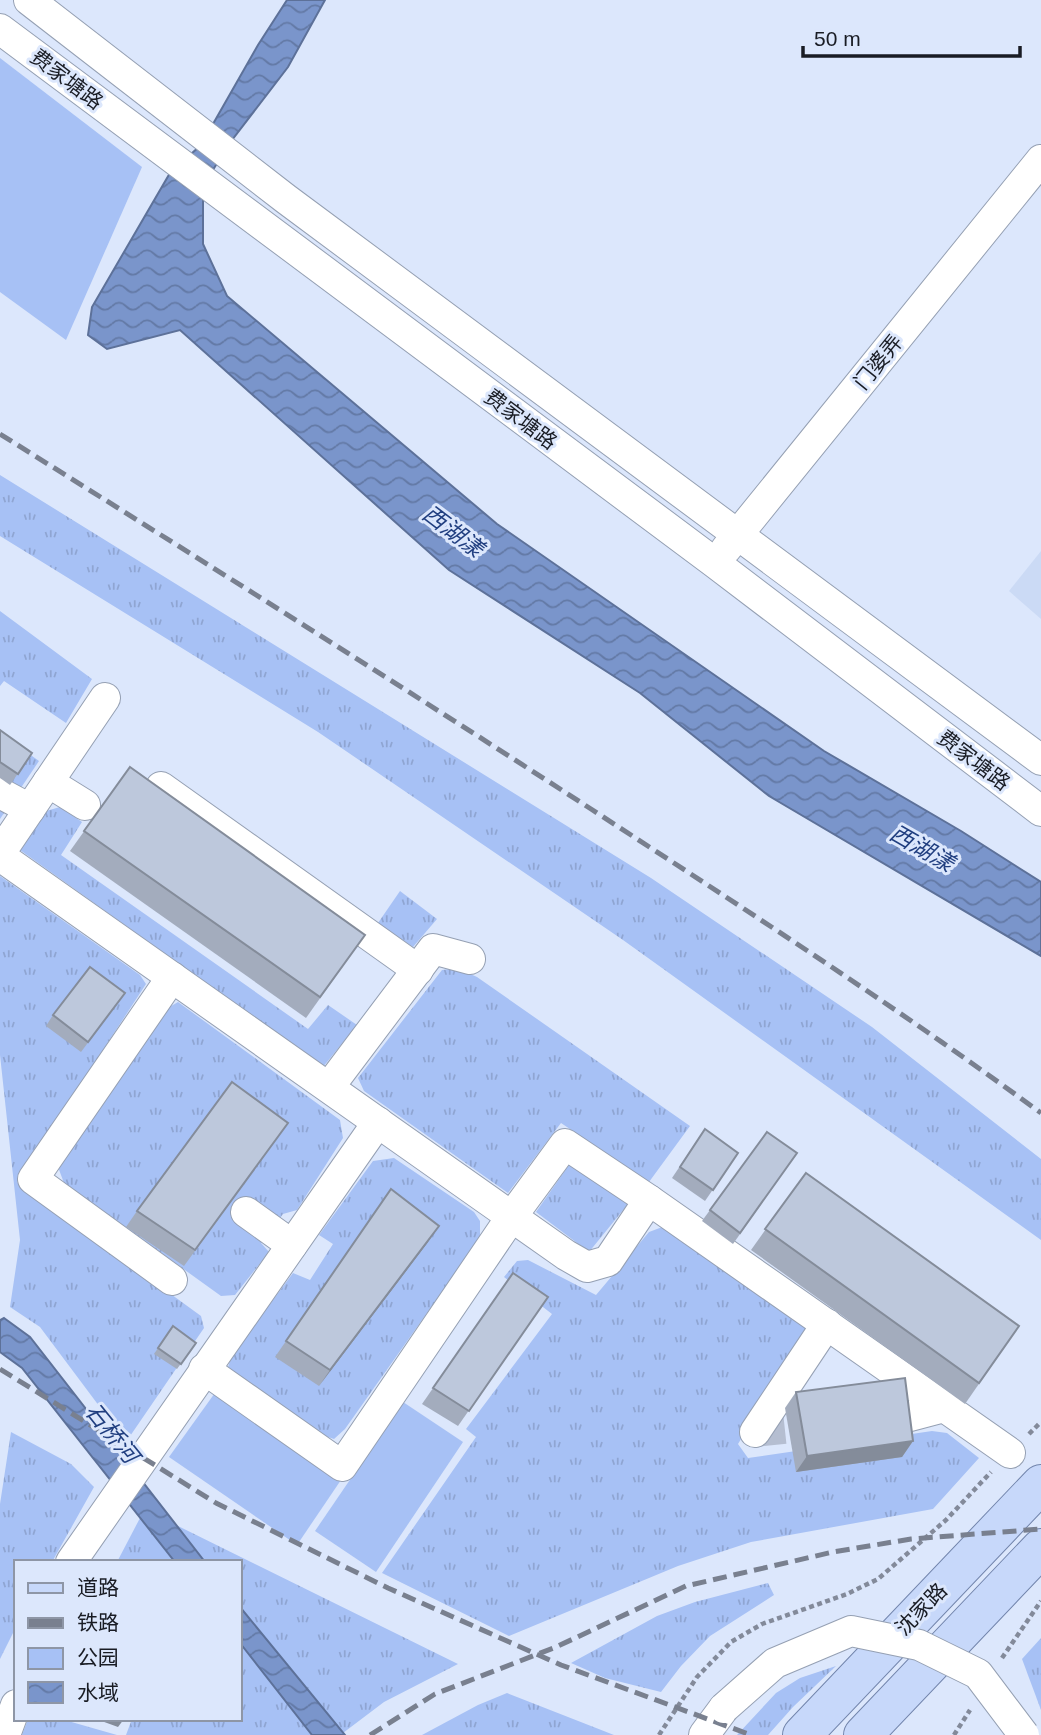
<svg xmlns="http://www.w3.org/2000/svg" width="1041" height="1735" viewBox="0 0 1041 1735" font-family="Helvetica,'Noto Sans SC',sans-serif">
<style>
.built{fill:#cbdaf5}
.grass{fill:url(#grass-tufts)}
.green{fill:#a7c1f5}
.water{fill:url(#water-waves);stroke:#5d7199;stroke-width:2}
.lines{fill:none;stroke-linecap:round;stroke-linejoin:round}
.minor-tunnel{stroke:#b5bed1;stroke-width:30;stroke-dasharray:30 15;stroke-linecap:butt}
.minor-casing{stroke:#95a0b3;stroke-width:32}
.major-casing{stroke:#7285ac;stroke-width:40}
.path{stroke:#838a9a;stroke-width:4.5;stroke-dasharray:5 3.5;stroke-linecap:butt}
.minor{stroke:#fff;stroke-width:30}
.major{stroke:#c7d8fa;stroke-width:38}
.rail{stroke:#79808f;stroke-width:5;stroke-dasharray:14 7;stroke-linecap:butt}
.minor-bridge-casing{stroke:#95a0b3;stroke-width:32;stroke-linecap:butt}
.minor-bridge{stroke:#fff;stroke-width:30}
.wall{fill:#a3acbd}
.shaded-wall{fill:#848c9a}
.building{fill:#bdc8dc;stroke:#848c9a;stroke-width:2}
.labels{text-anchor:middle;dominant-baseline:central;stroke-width:6;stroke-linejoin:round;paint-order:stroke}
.street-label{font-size:21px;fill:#191c24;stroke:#dce7fc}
.water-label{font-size:23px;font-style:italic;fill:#213f80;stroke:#dce7fc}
</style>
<defs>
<pattern id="grass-tufts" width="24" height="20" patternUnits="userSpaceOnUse" patternTransform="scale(1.75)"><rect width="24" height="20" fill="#a7c1f5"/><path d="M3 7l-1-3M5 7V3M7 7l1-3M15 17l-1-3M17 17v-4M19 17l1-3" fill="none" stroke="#8fa5d2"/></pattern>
<pattern id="water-waves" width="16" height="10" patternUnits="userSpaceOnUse" patternTransform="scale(1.75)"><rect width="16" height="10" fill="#7a95cb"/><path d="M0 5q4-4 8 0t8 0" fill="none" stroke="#6379a5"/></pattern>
</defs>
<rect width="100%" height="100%" fill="#dce7fc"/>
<path class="built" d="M1041,551V619L1009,591Z"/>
<g class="grass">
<path d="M0,475L651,878L872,1027L1041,1159V1240L623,940L318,732L0,536Z"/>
<path d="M0,611L92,679L66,723L4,681L0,686Z"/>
<path d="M0,733L39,761L0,819Z"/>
<path d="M60,807L82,822L61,855L308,1029L328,1005L357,1025L323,1067L20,850L46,811Z"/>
<path d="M0,876L140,975L146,984L17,1182L201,1316L204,1328L126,1442L40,1327L10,1307L20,1240L0,1055Z"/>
<path d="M400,891L437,919L413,947L378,923Z"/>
<path d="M457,968L477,977L690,1126L649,1182L561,1123L508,1193L364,1091L358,1078L442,970Z"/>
<path d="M178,1002L340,1120L343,1138L297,1210L283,1214L261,1243L269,1252L235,1295L221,1296L64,1183L58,1167L161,1012Z"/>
<path d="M394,1158L474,1212L480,1221V1238L345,1429L334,1439L322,1435L227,1370L232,1355L293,1273L310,1280L333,1244L319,1235L373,1161Z"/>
<path d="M569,1165L628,1204L589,1252L536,1212Z"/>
<path d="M665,1226L806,1323L804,1335L738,1444L748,1458L932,1431L947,1433L979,1458L933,1509L751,1542L678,1566L509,1636L382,1573L476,1437L466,1429L552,1314L504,1277L517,1261L528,1260L596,1295L649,1232Z"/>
<path d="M11,1432L71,1464L94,1487L52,1562H16V1627L0,1659V1504Z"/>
<path d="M140,1518L175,1562H117Z"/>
<path d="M176,1525L458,1664L384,1702L343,1733L240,1607V1562H205Z"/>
<path d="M768,1583L774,1595L710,1636L681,1666L661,1692L605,1678L571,1663L657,1616L695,1602Z"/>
<path d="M1041,1638V1710L1022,1659Z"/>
<path d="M240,1643L312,1735H126L132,1719H240Z"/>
<path d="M836,1666L793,1707L768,1735H737L776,1693L800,1678Z"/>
<path d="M507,1693L614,1735H422L478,1705Z"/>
<path d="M28,1719H61L117,1735H22Z"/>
</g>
<g class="green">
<path d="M0,58L142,167L66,340L0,292Z"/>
<path d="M217,1390L343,1477L297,1545L169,1457Z"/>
<path d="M403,1402L463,1442L376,1572L315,1531Z"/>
</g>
<g class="water">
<path d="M287,0H325L288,67L229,144L203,186V244L227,296L497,524L824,751L961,831L1041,882V956L769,796L640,693L449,570L180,330L107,349L88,335L92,307L170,173L201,145L258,45Z"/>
<path d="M4,1318L30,1337L205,1562H175L22,1368L0,1352V1320Z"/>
<path d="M240,1607L345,1735H312L240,1643Z"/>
</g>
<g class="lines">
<path class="minor-tunnel" d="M755,1432L830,1424"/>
<defs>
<g id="minor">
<path d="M29,0L286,199L1041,760"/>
<path d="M0,29L715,563L1041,811"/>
<path d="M726,549L1041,160"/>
<path d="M48,782L85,805"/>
<path d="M161,787L418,970"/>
<path d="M0,793L30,809"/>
<path d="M0,853L105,698"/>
<path d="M0,856L566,1255L587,1267L608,1261L649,1200L1010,1453"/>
<path d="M172,977L33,1179L172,1280"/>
<path d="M329,1087L433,949L470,959"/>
<path d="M246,1212L292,1245"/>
<path d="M204,1369L342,1466L512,1216L565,1144L649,1200"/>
<path d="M910,1416L944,1407"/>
<path d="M755,1432L827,1324"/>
<path d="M71,1562L378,1122"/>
<path d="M5,1735L16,1705"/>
<path d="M704,1735L724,1708"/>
</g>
<g id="major">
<path d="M802,1735L1041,1484"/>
<path d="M863,1735L1041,1548"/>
</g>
</defs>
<use href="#minor" class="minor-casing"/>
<use href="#major" class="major-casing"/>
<g class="path">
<path d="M1029,1434L1041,1422"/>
<path d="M1002,1658L1041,1601"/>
<path d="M659,1735L697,1677L731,1642L762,1624L847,1594L878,1579L946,1520L991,1472"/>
<path d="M954,1735L970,1710"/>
</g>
<use href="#minor" class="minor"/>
<use href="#major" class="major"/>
<g class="rail">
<path d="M0,434C198,558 395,682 591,809C743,908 895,1006 1041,1113"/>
<path d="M0,1369L216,1503L388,1588L561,1665L751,1735"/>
<path d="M370,1735L435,1694L556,1647L686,1586L833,1552L911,1539L1041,1529"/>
</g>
<defs>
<path id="minor-bridge" d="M724,1708L775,1663L851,1631L919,1645L978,1674L1024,1735"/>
</defs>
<use href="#minor-bridge" class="minor-bridge-casing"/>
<use href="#minor-bridge" class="minor-bridge"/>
</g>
<g class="wall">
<path d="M0,730L32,753L10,785L0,778Z"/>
<path d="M130,767L365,935L306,1018L70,851Z"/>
<path d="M125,993L81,1052L46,1026L53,1015Z"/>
<path d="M705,1129L738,1153L705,1201L672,1178Z"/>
<path d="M767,1132L797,1153L733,1244L702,1221Z"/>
<path d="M277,1138L184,1266L126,1227L137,1211Z"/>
<path d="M806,1173L1019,1326L965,1404L751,1250Z"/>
<path d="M391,1189L428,1242L319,1386L275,1357Z"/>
<path d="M513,1273L548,1297L458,1426L422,1404Z"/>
<path d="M173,1326L196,1343L177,1369L154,1354Z"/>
<path d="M796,1392L913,1441L902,1457L796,1472L785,1408Z"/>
</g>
<g class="shaded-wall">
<path d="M439,1226L428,1242L319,1386L330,1370Z"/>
<path d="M913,1441L902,1457L796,1472L807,1456Z"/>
<path d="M96,1719H124L118,1727Z"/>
</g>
<g class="building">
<path d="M0,730L32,753L18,774L0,762Z"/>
<path d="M130,767L365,935L320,997L84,831Z"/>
<path d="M90,967L125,993L88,1042L53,1015Z"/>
<path d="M232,1082L288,1123L195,1250L137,1211Z"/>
<path d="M705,1129L738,1153L713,1190L680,1167Z"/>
<path d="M767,1132L797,1153L740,1233L710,1210Z"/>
<path d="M806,1173L1019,1326L979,1383L765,1229Z"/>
<path d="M391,1189L439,1226L330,1370L286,1341Z"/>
<path d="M513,1273L548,1297L469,1411L433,1388Z"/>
<path d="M173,1326L196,1343L181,1364L158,1348Z"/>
<path d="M905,1378L913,1441L807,1456L796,1392Z"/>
</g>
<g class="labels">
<g class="street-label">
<text transform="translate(67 79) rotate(37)">费家塘路</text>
<text transform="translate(878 362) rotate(-51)">门婆弄</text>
<text transform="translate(521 419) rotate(37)">费家塘路</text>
<text transform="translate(974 760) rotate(37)">费家塘路</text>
<text transform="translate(921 1609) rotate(-46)">沈家路</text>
</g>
<g class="water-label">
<text transform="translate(453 531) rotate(37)">西湖漾</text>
<text transform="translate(922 848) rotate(30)">西湖漾</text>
<text transform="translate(112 1433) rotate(51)">石桥河</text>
</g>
</g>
<rect x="14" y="1560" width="228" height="161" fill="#dce7fc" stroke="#8e96a6" stroke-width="2"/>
<rect x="28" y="1583" width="35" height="10" fill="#c7d8fa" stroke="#8e96a6" stroke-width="2"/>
<text x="77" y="1595" font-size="21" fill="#191c24">道路</text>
<rect x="28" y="1618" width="35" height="10" fill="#79808f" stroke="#8e96a6" stroke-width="2"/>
<text x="77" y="1630" font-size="21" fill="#191c24">铁路</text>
<rect x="28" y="1648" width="35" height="21" fill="#a7c1f5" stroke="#8e96a6" stroke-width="2"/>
<text x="77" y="1665" font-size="21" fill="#191c24">公园</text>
<rect x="28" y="1682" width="35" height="21" fill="url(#water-waves)" stroke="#8e96a6" stroke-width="2"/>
<text x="77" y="1700" font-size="21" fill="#191c24">水域</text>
<path d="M803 46v10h217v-10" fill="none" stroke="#191c24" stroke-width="3.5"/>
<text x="814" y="46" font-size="21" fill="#191c24" stroke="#dce7fc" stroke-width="5" paint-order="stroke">50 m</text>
</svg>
